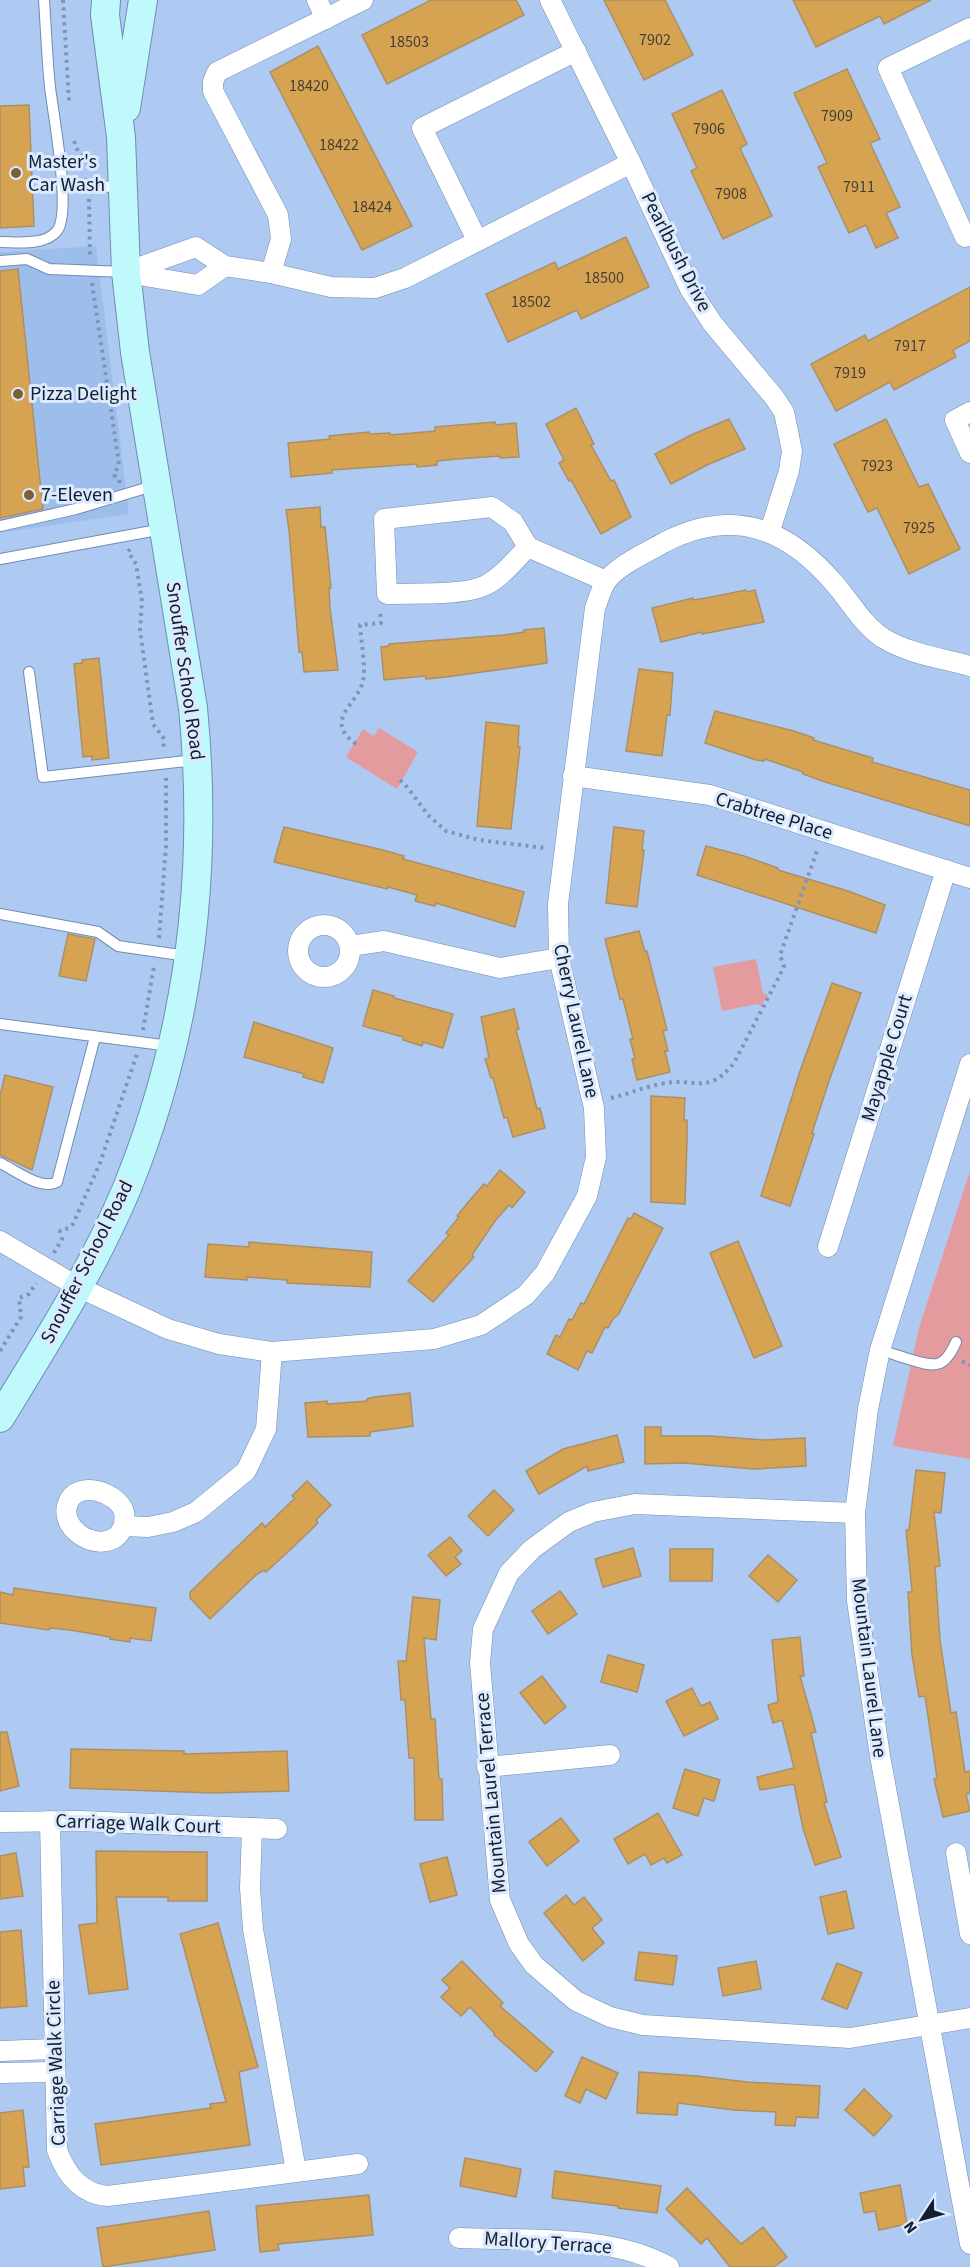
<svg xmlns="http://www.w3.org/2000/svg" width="970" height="2267" viewBox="0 0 970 2267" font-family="'Source Sans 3',sans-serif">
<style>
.built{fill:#9dbeeb}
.green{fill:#e49b9d}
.building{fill:#d5a352;stroke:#ab9067;stroke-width:1.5}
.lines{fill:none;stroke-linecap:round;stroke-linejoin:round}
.lane-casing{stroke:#718cb2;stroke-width:12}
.street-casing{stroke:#718cb2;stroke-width:21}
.secondary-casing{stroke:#718cb2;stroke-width:30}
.path{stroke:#7d94b5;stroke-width:4;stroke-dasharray:3 4.5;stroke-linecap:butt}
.lane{stroke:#fff;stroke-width:10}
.street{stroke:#fff;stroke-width:20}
.secondary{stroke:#bff9fb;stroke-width:28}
.poi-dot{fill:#7c6033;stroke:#dbeaff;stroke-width:2}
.labels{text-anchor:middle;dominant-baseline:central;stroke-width:6;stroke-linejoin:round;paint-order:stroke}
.number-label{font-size:16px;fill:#443f36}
.poi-label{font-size:20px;fill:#141e2d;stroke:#dbeaff;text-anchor:start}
.street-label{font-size:20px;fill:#141e2d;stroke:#dbeaff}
</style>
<rect width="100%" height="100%" fill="#aecaf3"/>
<path class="built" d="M96,246L129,514L0,533V252Z"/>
<g class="green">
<path d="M379,728L418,752L397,789L346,757L363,729L374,736Z"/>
<path d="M756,959L763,993L768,995L761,1006L757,1004L722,1011L713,967Z"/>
<path d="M970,1171V1459L893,1446L919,1328Z"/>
</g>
<g class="building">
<path d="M431,0H516L524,15L387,84L362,35Z"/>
<path d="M604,0H665L693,55L644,80Z"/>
<path d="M793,0H931L884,24L880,16L816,47Z"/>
<path d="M318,46L412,226L362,250L270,72Z"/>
<path d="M847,69L880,139L870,143L900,207L886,213L898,238L876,248L866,225L849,233L818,167L827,163L794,93Z"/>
<path d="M722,90L747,144L740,148L772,216L723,239L691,171L697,168L672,114Z"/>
<path d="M29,105L34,226L0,228V106Z"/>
<path d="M626,237L649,287L581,319L577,310L508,342L486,294L555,262L558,269Z"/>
<path d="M18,269L43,509L0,518V271Z"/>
<path d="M970,287V341L953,350L956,357L894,390L890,382L836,411L811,364L865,335L868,341Z"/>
<path d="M576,408L594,444L591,445L611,481L614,480L631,517L601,534L571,480L569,481L559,463L564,460L546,424Z"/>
<path d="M729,419L745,449L707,465L671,484L655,454L691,435Z"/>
<path d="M886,419L919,487L928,484L960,549L909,574L877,508L868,512L834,444Z"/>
<path d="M495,422L496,425L516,423L519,457L500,458L499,456L457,459L437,461V465L417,467V464L332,470V473L291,477L288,443L330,439L329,436L369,432L370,434L390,433V435L435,431V427Z"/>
<path d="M320,507L321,527H325L331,588H329L330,608L338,670L304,672L302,652H299L289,530L286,510Z"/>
<path d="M746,590L747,592L755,590L764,622L702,634V632L661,642L652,608L693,598V600L706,598Z"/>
<path d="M544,628L547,663L446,677L426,679L425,676L384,680L381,647L389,646V644L504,635L524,632V630Z"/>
<path d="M99,658L109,758L92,760V756L83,757L74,664L82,663V660Z"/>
<path d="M639,669L673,673L670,715H667L662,756L626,751Z"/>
<path d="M715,711L794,731L814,738L813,740L873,758L872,762L970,790V826L822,781L803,774V772L765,759L764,761L756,760L705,743Z"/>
<path d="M486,722L519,726L518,747H520L511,829L477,826Z"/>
<path d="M284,827L383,850L404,856L403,859L524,892L515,927L436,903L435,906L415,901L417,895L388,887L387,889L274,862Z"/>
<path d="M614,827L644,831L642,850H644L637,907L606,903Z"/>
<path d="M706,846L744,856L778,868V870L848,891L885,905L876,933L697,875Z"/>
<path d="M639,931L645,952L647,951L667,1030L663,1031L668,1051H665L670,1072L637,1080L632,1059H635L630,1039H633L623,999H620L605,939Z"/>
<path d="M68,934L95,939L86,981L59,976Z"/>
<path d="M832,983L861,993L829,1081L812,1133L814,1134L790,1206L761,1196L800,1071Z"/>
<path d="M373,990L394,996V998L453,1014L443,1048L423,1042L422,1046L403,1040V1037L363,1026Z"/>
<path d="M514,1009L519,1029L516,1030L532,1089L537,1109L540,1108L545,1128L513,1137L507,1117L504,1118L493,1078H491L485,1059L489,1058L481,1017Z"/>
<path d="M254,1022L333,1048L323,1083L303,1077L304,1074L244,1057Z"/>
<path d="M5,1075L53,1087L32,1170L0,1155V1096Z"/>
<path d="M651,1096L685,1098L684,1120H687V1140L685,1204L651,1202Z"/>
<path d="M500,1170L525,1192L512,1208L509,1205L495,1221L472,1255L474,1257L433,1302L408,1281L449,1235L446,1233L459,1217L457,1216L470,1200L484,1184L487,1186Z"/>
<path d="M634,1213L663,1228L618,1315L613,1319L608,1328L605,1327L592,1353L587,1351L578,1370L547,1354L556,1335L560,1337L569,1319L572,1320L581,1303L584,1304L628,1218L631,1219Z"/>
<path d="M738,1241L782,1346L754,1358L710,1253Z"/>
<path d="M249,1242L372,1252L370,1287L287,1283V1280L247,1277V1280L205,1277L208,1244L249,1247Z"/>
<path d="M410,1393L413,1426L370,1432V1436L308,1437L305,1403L327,1401V1404L368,1401L367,1399L374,1397Z"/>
<path d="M645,1427H661V1436H710L764,1440L805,1438L806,1466L753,1469L684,1463L645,1464Z"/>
<path d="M617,1435L624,1462L588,1471L587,1466L539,1494L526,1471L563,1449Z"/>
<path d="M916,1470L945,1473L941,1513L934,1512L940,1566L935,1567L940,1640L951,1713L956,1712L965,1772L970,1771V1793L966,1794L970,1811L943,1817L934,1779L937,1778L925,1696L919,1697L912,1655L908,1592H912L906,1530H909Z"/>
<path d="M307,1481L331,1505L316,1520L318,1523L289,1551L266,1572L264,1570L256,1575L210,1619L190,1598V1592L262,1523L265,1527L295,1498L292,1496Z"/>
<path d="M494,1490L514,1510L488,1536L468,1516Z"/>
<path d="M450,1537L462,1551L455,1557L461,1564L446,1576L428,1555Z"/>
<path d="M633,1548L641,1576L603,1587L595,1559Z"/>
<path d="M670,1549H713L712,1581H670Z"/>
<path d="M768,1555L797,1580L778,1602L749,1576Z"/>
<path d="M14,1588L156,1608L151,1641L130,1638V1642L110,1639V1637L70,1630L50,1628L49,1630L0,1623V1592L13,1595Z"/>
<path d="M560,1591L577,1614L548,1634L532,1611Z"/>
<path d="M413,1597L440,1600L436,1640L424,1638L431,1719H435L439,1779H442L443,1820H415L414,1758H409L405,1700H401L398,1661H406Z"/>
<path d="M800,1637L804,1676H800L816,1732L811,1733L827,1802L824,1803L841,1857L815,1865L803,1828L794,1784L760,1790L757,1777L794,1768L782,1720L773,1723L768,1705L778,1702L772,1640Z"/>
<path d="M608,1655L644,1665L637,1692L601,1682Z"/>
<path d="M542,1676L566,1707L545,1724L520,1693Z"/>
<path d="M692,1688L701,1706L710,1702L718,1719L684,1736L666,1701Z"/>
<path d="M0,1732H7L19,1786L0,1791Z"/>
<path d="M71,1749L184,1751V1754L287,1751L289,1791L213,1793L70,1788Z"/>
<path d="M685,1769L720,1780L714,1801L704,1798L698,1816L673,1808Z"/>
<path d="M658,1813L682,1855L667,1863L664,1858L651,1865L645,1854L628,1864L614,1839Z"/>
<path d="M561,1818L579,1841L547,1866L529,1842Z"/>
<path d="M96,1851L207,1852V1901H168V1897H116L128,1989L89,1994L79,1925L97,1923Z"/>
<path d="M16,1853L23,1896L0,1899V1856Z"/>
<path d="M447,1857L457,1895L430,1902L420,1864Z"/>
<path d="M846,1891L854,1928L828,1934L820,1897Z"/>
<path d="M566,1895L574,1905L584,1897L602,1920L592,1928L604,1943L583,1961L544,1913Z"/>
<path d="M218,1923L258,2067L239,2072L250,2145L101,2165L95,2124L211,2108L210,2104L226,2102L180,1934Z"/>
<path d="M21,1930L27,2006L0,2008V1932Z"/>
<path d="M639,1952L677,1956L673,1985L635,1980Z"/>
<path d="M462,1961L503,2003L500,2006L553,2052L536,2072L494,2035L495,2034L470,2007L461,2016L441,1997L450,1988L442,1980Z"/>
<path d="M756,1961L761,1989L723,1996L718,1968Z"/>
<path d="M837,1963L862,1973L847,2009L822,1999Z"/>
<path d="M582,2057L618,2073L606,2099L586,2089L580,2103L565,2096Z"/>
<path d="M639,2072L697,2076L747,2082L820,2086L818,2118L796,2117L795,2126L775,2125L776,2112L734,2110L678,2103L677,2115L637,2113Z"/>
<path d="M864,2089L892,2116L874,2136L845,2110Z"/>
<path d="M23,2110L29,2167H23L25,2186L0,2189V2113Z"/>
<path d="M465,2158L521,2169L516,2197L460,2186Z"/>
<path d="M555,2171L661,2186L657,2213L618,2208V2206L552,2198Z"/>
<path d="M900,2185L907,2224L879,2230L875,2211L864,2213L860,2193Z"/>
<path d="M687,2188L741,2244L763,2227L787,2257L774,2267H730L707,2238L701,2244L666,2209Z"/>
<path d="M369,2195L373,2235L278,2244L279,2250L260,2252L256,2206Z"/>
<path d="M209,2211L215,2250L103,2267L97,2228Z"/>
</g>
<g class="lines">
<defs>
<g id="lane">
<path d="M62,182L121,188"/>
<path d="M0,242C17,242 45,246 57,231C72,212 53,114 50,87C47,58 46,29 44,0"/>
<path d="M0,261L27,259L49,269L125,272"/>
<path d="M0,526L76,509L156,485"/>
<path d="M0,559L163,529"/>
<path d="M29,672L43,777L195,760"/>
<path d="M0,914L98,932L118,946L187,956"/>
<path d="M0,1024L170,1046"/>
<path d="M0,1163C15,1170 41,1191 57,1182L95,1037"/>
<path d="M880,1350C891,1353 901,1357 912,1360C937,1368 945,1367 956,1342"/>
</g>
<g id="street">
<path d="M317,0L326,19"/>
<path d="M550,0L631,163L690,289L713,324L774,397L784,412L792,451L789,471L770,531"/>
<path d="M970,28L888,68L965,237L970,235"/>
<path d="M477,240L422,128L576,51"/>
<path d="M126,272L196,247L225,266L271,273L331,287L375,288L405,278L631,163"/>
<path d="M127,273L198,285L225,266"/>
<path d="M271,273L281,239L278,215L213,91V82L217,72L363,0"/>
<path d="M970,412L955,420L970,453"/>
<path d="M528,547C515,560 503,576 486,585C465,596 413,593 387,594L384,519L492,507L513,522L528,547L606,581"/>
<path d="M573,776L710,795L970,878"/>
<circle cx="324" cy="951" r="26"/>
<path d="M350,946L384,941L500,968L559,958"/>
<path d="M970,1064L880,1350L868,1409L855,1513L857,1601L880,1756L970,2244"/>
<path d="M0,1241L78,1287L168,1329L219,1344L272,1352L434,1339L481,1325L526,1295L545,1273L587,1196L596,1157L594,1108L559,958L558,904L595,608C598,600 601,590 605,583C614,567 649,551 665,542C733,507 787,528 834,583C850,601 863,625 883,638C909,654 941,658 970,666"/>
<path d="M828,1247L946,870"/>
<path d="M855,1513L635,1504L593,1512L569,1522L532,1549L509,1573L483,1629L480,1663L500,1900L519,1944L534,1965L576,2001L610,2017L643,2025L850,2038L970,2018"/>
<path d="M124,1526C124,1522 125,1516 124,1512C118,1492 77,1479 68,1503C58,1528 95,1552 116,1537C119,1535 122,1529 124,1526L148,1527L173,1522L196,1512L246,1471L266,1429L272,1352"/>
<path d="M487,1767L610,1755"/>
<path d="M50,1821L57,2150C66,2175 81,2194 108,2196L358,2164"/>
<path d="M0,1822L81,1821L277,1829"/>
<path d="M252,1828L250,1888L253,1929L296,2171"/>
<path d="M956,1853L970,1934"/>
<path d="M0,2051L54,2049"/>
<path d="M0,2073L54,2072"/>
<path d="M459,2238C525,2241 612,2234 669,2267"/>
</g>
<g id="secondary">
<path d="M126,108L143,0"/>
<path d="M0,1418C46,1343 93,1269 127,1188C189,1035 209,872 193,708L135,352L126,272L121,137L105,15L106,0"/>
</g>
</defs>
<use href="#lane" class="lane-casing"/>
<use href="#street" class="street-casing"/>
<use href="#secondary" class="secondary-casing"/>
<g class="path">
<path d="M63,0L69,101"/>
<path d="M74,141C77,149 78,156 88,156L89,171"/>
<path d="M89,199L90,258"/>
<path d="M92,283L119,464L114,475L119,479L120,483"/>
<path d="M130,549L128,552L136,564L142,601L140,630L153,724L163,737L164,749"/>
<path d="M356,744C323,720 356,707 363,681C366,668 361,640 360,625L381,623L380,611"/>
<path d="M400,780L408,788L428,815L446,831L479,840L545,848"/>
<path d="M159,938L166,846V778"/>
<path d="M143,1030L154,966"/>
<path d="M611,1098C628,1094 644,1087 661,1084C694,1076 707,1097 734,1063L784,967L780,955L818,848"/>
<path d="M54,1253L62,1239L60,1231L69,1228L73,1224L100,1163L137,1054"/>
<path d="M0,1351L21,1317L19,1298L29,1294L36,1283"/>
<path d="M962,1361L970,1365"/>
</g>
<use href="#lane" class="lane"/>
<use href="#street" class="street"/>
<use href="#secondary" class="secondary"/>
</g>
<g class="poi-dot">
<circle cx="16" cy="173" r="6"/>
<circle cx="18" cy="394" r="6"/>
<circle cx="29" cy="495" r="6"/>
</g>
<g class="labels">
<g class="number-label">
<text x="655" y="40">7902</text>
<text x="409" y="42">18503</text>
<text x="309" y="86">18420</text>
<text x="837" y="116">7909</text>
<text x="709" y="129">7906</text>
<text x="339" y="145">18422</text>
<text x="859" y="187">7911</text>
<text x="731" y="194">7908</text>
<text x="372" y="207">18424</text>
<text x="604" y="278">18500</text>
<text x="531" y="302">18502</text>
<text x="910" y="346">7917</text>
<text x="850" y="373">7919</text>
<text x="877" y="466">7923</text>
<text x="919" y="528">7925</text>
</g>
<g class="poi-label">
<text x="28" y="162">Master's<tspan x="28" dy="23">Car Wash</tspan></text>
<text x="30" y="394">Pizza Delight</text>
<text x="41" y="495">7-Eleven</text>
</g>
<g class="street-label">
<text transform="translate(676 252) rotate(63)">Pearlbush Drive</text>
<text transform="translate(185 671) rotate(82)">Snouffer School Road</text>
<text transform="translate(774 816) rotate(17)">Crabtree Place</text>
<text transform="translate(576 1021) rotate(78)">Cherry Laurel Lane</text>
<text transform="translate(887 1058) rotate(-73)">Mayapple Court</text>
<text transform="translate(87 1262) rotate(-63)">Snouffer School Road</text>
<text transform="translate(869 1668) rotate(83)">Mountain Laurel Lane</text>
<text transform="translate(491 1793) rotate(-95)">Mountain Laurel Terrace</text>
<text transform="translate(138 1824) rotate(2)">Carriage Walk Court</text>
<text transform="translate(56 2063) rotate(-92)">Carriage Walk Circle</text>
<text transform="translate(548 2243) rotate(4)">Mallory Terrace</text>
</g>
</g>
<g transform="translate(922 2219) rotate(234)" stroke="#dbeaff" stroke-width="4.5" paint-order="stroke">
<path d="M0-4.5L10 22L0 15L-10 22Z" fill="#141e2d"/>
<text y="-9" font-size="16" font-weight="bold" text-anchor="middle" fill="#141e2d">N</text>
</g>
</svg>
